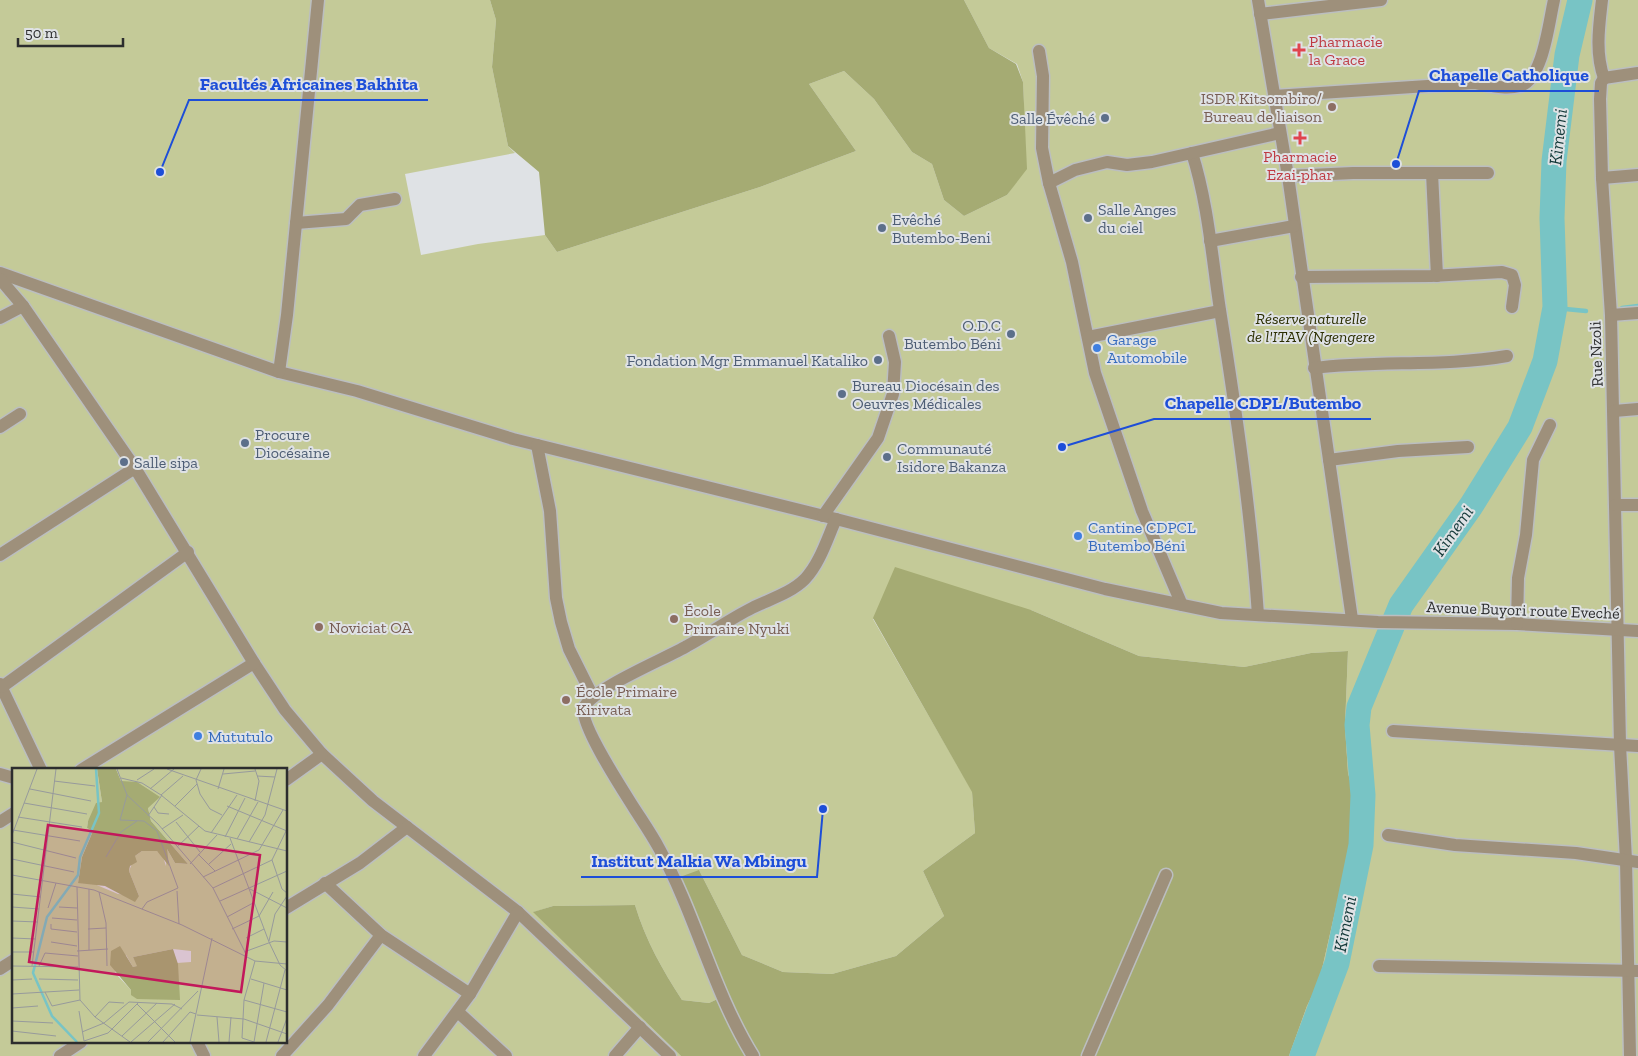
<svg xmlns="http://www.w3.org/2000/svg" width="1638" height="1056" viewBox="0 0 1638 1056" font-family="'Zilla Slab',serif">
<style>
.green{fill:#c4ca98;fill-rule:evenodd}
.forest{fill:#a5ab73}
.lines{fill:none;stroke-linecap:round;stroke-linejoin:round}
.stream{stroke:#78c4c5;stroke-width:4.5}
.river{stroke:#78c4c5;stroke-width:25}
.minor-casing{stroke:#bbbec0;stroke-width:15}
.minor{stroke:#9e907b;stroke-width:12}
.health-dot{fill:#e0444e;stroke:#dfe2e5;stroke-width:2}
.education-dot{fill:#8d6e63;stroke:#dfe2e5;stroke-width:2}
.service-dot{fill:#5c6f8a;stroke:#dfe2e5;stroke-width:2}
.shop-dot{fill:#3f7fe0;stroke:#dfe2e5;stroke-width:2}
.labels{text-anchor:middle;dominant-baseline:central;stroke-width:4;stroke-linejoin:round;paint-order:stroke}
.health-label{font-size:16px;fill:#be3a42;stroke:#dfe2e5;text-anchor:start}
.education-label{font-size:16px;fill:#785e54;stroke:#dfe2e5;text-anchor:start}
.service-label{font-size:16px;fill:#4e5e75;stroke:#dfe2e5;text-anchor:start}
.park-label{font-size:16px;font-style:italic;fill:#2c2f02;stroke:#dfe2e5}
.shop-label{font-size:16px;fill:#366cbe;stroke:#dfe2e5;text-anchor:start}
.street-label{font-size:16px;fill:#2c2d2e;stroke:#dfe2e5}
.water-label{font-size:18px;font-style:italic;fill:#133939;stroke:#dfe2e5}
.inset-river{fill:none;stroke:#78c4c5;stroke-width:2.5}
.inset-road{fill:none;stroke:#979a9c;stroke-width:1}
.view{fill:#c2185b;fill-opacity:0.15;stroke:#c2185b;stroke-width:2.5}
.inset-edge{fill:none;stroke:#2c2d2e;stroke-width:2.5}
.leader{fill:none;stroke:#1d4ed8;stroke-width:2}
.callout-dot{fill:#1d4ed8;stroke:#dfe2e5;stroke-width:2}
.callout-label{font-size:18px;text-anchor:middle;font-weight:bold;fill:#1d4ed8;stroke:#dfe2e5;stroke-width:4;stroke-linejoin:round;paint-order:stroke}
</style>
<rect width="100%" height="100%" fill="#dfe2e5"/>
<path class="green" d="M0,0H490L496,20L492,67L508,146L515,153L405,174L421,255L478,244L545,235L557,252L760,187L856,151L809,84L844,71L874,99L912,152L932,164L944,200L964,216L1007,195L1026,168L1023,82L1017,64L989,48L964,0H1638V1056H1289L1307,1006L1319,982L1349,851L1353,792L1348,773L1345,726L1348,651L1311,653L1244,667L1139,656L1031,610L873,619L972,791L975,833L923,871L944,916L896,956L832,974L783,972L742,955L699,870L726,995L709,1003L682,1000C662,969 646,941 635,905L553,906L534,912L681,1056H0ZM14,770H286V1042H14Z"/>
<g class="forest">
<path d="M490,0H964L989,48L1016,64L1023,82L1027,169L1007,195L964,216L944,200L932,164L912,152L874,99L844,71L809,84L856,151L760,187L557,252L545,235L539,172L508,146L492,67L496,20Z"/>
<path d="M895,567L1031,610L1139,656L1244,667L1311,653L1348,651L1345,726L1348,773L1353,792L1349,851L1319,982L1307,1006L1289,1056H681L533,912L553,906L635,905C646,941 662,969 682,1000L709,1003L726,995L680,877L699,870L742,955L783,972L832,974L896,956L944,916L923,871L975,833L972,792L873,618Z"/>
</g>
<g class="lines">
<g class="stream">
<path d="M1555,308L1586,311"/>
<path d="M1622,308L1638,306"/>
</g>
<path class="river" d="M1302,1056L1337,963L1361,845L1363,795L1357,725L1359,707L1401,605L1471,506L1520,427L1545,361L1555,307L1552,218L1554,161L1567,55L1580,0"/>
<defs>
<g id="minor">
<path d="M1258,0L1288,176L1352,619"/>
<path d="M1602,0C1599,26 1595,53 1604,78"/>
<path d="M1260,14L1381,0"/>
<path d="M1039,51L1043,76L1042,148L1049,183L1072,262L1095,373L1142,511L1182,605"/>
<path d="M1604,78L1601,83L1600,99L1602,178L1611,315L1620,745L1626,860L1630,1056"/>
<path d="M1604,78L1638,73"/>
<path d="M1274,96L1474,83C1489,85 1504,90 1520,86C1543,80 1549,21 1554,0"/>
<path d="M1192,153C1208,203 1212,258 1220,310C1236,411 1251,512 1258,615"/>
<path d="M1432,173L1437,276"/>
<path d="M1288,176L1353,173H1488"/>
<path d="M1602,178L1638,175"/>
<path d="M1049,183L1075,170L1107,162L1127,165L1152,162L1280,133"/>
<path d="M296,223L346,219L360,205L395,199"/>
<path d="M1210,241L1294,226"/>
<path d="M0,273L279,372L357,391L513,439L836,519L1105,589L1221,613L1378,622L1517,624L1638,631"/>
<path d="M1301,277L1431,276L1502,272L1512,275L1515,285L1512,307"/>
<path d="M0,279L23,306L135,468L254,663L285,710L322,754L373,801L518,912L670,1056"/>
<path d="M1611,315L1638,313"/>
<path d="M0,318L23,306"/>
<path d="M1088,337L1220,311"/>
<path d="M1314,368C1378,360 1443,367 1507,356"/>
<path d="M279,372L287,315L318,0"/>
<path d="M1614,411L1638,409"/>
<path d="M0,427L20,414"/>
<path d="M537,445L550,511L556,598L561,622L569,649L593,697"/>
<path d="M1329,460L1398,451L1468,447"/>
<path d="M1615,505H1638"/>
<path d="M823,516L878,438L893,394L895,362L889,336"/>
<path d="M0,555L135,468"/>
<path d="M1517,624L1518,578L1526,535L1533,460L1550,425"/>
<path d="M0,684L41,770"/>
<path d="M2,687L188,552"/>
<path d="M1393,731L1638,746"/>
<path d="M81,770L254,663"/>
<path d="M0,774L14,778"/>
<path d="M286,780L322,754"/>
<path d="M0,822L14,813"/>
<path d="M1388,835L1455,845L1576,853L1638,862"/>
<path d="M325,883L381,935L470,994"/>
<path d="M286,908L360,863L407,827"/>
<path d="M1379,966L1638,971"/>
<path d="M0,969L14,960"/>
<path d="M458,1012L506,1056"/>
<path d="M197,1042L204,1056"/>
<path d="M60,1056L81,1042"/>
<path d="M282,1056L328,1005L381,935"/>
<path d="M424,1056L470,994L518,912"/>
<path d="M615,1056L640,1027"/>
<path d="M753,1056C713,991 696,916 660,850C652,835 643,822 634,808C624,792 579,723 584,708C591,689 667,658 687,646C709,634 730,619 752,608C770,599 791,593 805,579C820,563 827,539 836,519"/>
<path d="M1088,1056L1166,875"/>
</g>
</defs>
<use href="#minor" class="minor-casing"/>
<use href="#minor" class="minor"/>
</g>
<g class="health-dot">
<path d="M1296.5 42.5h5v5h5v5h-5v5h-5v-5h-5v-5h5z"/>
<path d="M1297.5 130.5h5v5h5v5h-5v5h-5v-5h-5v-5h5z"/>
</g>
<g class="education-dot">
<circle cx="1332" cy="107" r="5"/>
<circle cx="674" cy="619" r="5"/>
<circle cx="319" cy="627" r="5"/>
<circle cx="566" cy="700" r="5"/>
</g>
<g class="service-dot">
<circle cx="1105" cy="118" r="5"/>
<circle cx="1088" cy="218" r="5"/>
<circle cx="882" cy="228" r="5"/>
<circle cx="1011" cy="334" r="5"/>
<circle cx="878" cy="360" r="5"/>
<circle cx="842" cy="394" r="5"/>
<circle cx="245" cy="443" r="5"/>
<circle cx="887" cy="457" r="5"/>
<circle cx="124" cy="462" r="5"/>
</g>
<g class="shop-dot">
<circle cx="1097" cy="348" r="5"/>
<circle cx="1078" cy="536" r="5"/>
<circle cx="198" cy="736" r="5"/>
</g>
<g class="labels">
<g class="health-label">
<text x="1309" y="41">Pharmacie<tspan x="1309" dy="18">la Grace</tspan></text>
<text x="1300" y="156" text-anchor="middle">Pharmacie<tspan x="1300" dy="18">Ezai-phar</tspan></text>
</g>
<g class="education-label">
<text x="1322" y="98" text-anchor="end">ISDR Kitsombiro/<tspan x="1322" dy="18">Bureau de liaison</tspan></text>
<text x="684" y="610">École<tspan x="684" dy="18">Primaire Nyuki</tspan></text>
<text x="329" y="627">Noviciat OA</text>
<text x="576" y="691">École Primaire<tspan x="576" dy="18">Kirivata</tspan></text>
</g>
<g class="service-label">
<text x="1095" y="118" text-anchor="end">Salle Évêché</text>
<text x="1098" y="209">Salle Anges<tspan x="1098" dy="18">du ciel</tspan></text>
<text x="892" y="219">Evêché<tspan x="892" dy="18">Butembo-Beni</tspan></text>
<text x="1001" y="325" text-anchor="end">O.D.C<tspan x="1001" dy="18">Butembo Béni</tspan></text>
<text x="868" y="360" text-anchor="end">Fondation Mgr Emmanuel Kataliko</text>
<text x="852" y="385">Bureau Diocésain des<tspan x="852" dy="18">Oeuvres Médicales</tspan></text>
<text x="255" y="434">Procure<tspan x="255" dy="18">Diocésaine</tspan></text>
<text x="897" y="448">Communauté<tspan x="897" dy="18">Isidore Bakanza</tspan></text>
<text x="134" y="462">Salle sipa</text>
</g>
<g class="park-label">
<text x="1311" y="318">Réserve naturelle<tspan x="1311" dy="18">de l'ITAV (Ngengere</tspan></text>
</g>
<g class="shop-label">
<text x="1107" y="339">Garage<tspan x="1107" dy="18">Automobile</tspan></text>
<text x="1088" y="527">Cantine CDPCL<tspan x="1088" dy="18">Butembo Béni</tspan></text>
<text x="208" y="736">Mututulo</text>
</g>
<g class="street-label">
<text transform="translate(1596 354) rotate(-92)">Rue Nzoli</text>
<text transform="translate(1523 610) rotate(2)">Avenue Buyori route Eveché</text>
</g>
<g class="water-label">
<text transform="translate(1558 137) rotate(-84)">Kimemi</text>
<text transform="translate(1453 531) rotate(-55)">Kimemi</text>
<text transform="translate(1345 924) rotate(-79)">Kimemi</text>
</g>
</g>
<g transform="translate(12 768)">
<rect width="275" height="275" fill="#dfe2e5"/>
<path d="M0,1H85L90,34L76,53L75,60L81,63L70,89L66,115H80L106,126L127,128L117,103L123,88L130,83H145L150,86L154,98L155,81L163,95L176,96L139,53L136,40L109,13L104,1H275V274H0ZM161,181L179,183V194L165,195L167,222H119L104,206L102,199L114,187L121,199L126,198L121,189Z" fill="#c4ca98" fill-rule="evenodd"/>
<path d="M85,1H104L109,13L125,14L148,29L136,40L139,53L176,96L163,95L155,81L157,98L145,83H130L123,88L125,94L118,98L117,103L127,128L123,134L93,118L66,115L70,89L81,63L75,60L76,53L84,35L90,34ZM108,178L121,199L125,198L121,189L161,181L166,196L168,232L125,231L119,227V222L98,197L99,183Z" fill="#a5ab73"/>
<path class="inset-river" d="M65,274L40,248L21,205L35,149L66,107L68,89L87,45L84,1"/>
<path class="inset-road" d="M105,1L115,27L146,56L201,120L235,188M155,1L275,43M189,1L184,12L188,26L198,41L210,47M243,1L247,13L243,33M211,6L243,3M245,8L263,9M109,10L130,15L149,27L193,63L275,83M125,12L142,1M42,13L83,18M18,21L79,33M138,21L162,1M206,21L212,1M115,27L108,52L132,53L145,63L166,120L135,134L130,141M149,27L171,8M12,35L75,46M163,38L185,16M215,38L275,63M142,39L146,45L157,46M136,48L150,27M6,49L70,59M164,54L188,84M150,61L171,47M1,62L68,73M199,65L225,27M0,67L25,1M213,69L233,30M218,70L257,174L268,197L275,203M225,71L246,34M0,74L64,90M237,74L253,47L265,1M165,79L187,58M186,86L203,103M94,89L109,64L125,53M0,91L62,104M260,92L270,121L275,125M178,96L205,67M197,96L219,76M0,107L82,122L170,157L243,193L275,196M191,109L247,82L271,42M65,119L68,232L83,249L118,274M201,120L260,92L275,61M77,121V182M238,121L275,140M165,123L167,156M87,124L94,155L95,198M0,126L29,129M208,133L275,103M0,139L27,141M47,139L65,140M36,140L44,115M215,149L241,135M40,150L65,152M0,153L26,154M39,156V161L65,164M76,161L94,160M220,161L247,148L261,124M0,170L24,171M234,170L252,161M257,173L263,146L275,128M39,174L65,178M65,183L96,181M0,184H22M232,184L262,173L275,174M0,198L66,199M20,198L44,1M27,198L33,185L66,188M27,211L66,212M239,211L275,222M0,212L20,211M33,224L40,238L68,232M0,226L67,222M232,232L275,244M125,236L163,274M0,240L26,238M67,243L72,273M185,247L232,251L275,266M83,249L97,234L112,235M205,249L207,274M0,253L41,255M0,263L44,268M70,264L92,255L117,234L160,236L170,241M110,268L145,235M72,273L96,265L127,234M119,274L163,236M136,274L186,223M151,274L178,244L184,246M178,274L200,170M217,274L219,249M242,274L230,270L232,232L243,193M242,274L252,215M254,274L273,202M266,274L275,250"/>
<path class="view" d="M36,57L248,87L229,224L17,194Z"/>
<rect width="275" height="275" class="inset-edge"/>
</g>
<path class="leader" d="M1396 164L1419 91H1599M160 172L189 100H428M1062 447L1154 419H1371M823 809L817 877H581"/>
<g class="callout-dot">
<circle cx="1396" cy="164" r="5"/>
<circle cx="160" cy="172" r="5"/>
<circle cx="1062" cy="447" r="5"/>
<circle cx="823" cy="809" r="5"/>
</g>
<g class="callout-label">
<text x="1509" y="81">Chapelle Catholique</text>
<text x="309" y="90">Facultés Africaines Bakhita</text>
<text x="1263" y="409">Chapelle CDPL/Butembo</text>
<text x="699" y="867">Institut Malkia Wa Mbingu</text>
</g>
<path d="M18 38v8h105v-8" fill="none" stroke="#2c2d2e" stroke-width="2.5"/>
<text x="25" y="38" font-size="15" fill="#2c2d2e" stroke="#dfe2e5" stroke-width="4" paint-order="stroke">50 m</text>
</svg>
